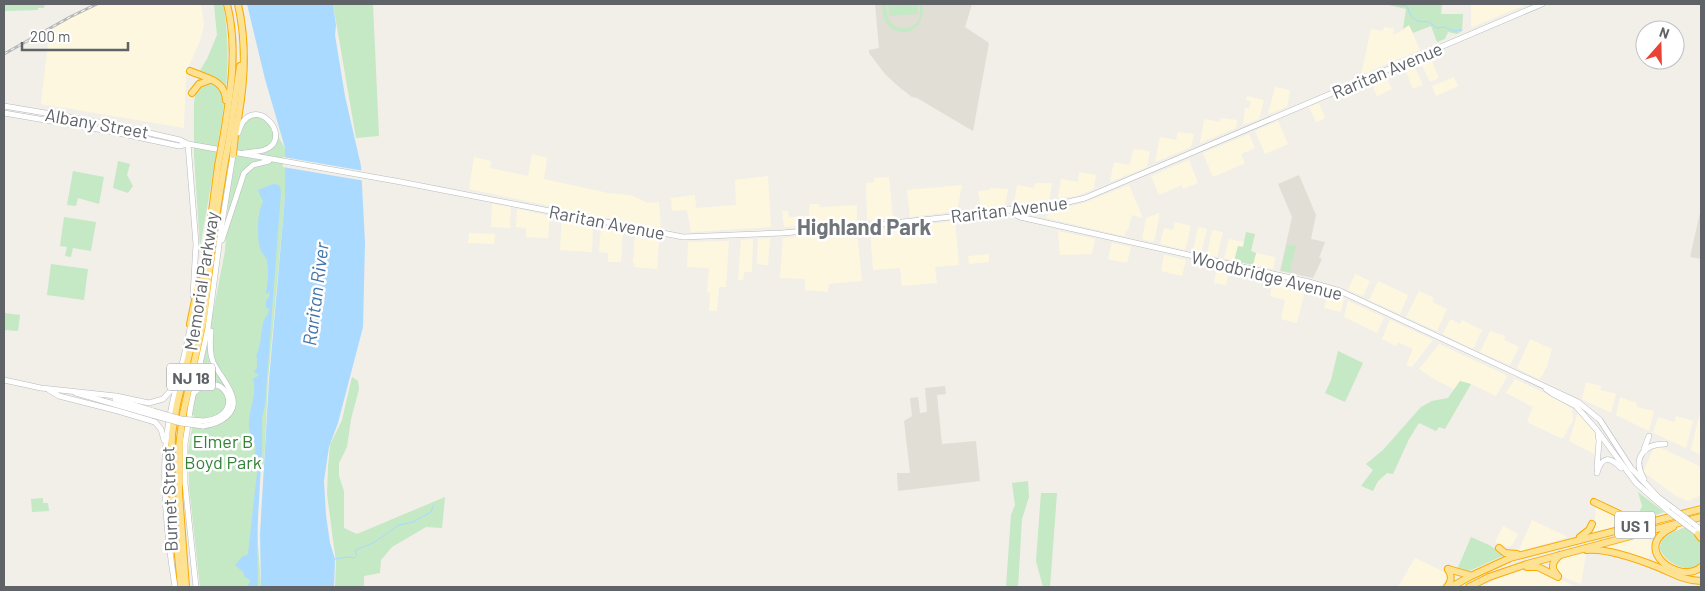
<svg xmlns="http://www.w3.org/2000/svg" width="1705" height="591" viewBox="0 0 1705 591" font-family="Barlow,sans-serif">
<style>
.commercial{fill:#fef7e0}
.education{fill:#e1ded6}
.green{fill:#c5e8c5}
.water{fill:#aadaff}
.pier{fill:#f1efe8}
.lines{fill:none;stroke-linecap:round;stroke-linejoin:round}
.stream{stroke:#aadaff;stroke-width:1}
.secondary-casing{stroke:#b6babf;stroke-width:6}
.highway-casing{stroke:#f9ab00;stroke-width:8}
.secondary{stroke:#fff;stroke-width:5}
.highway{stroke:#fde293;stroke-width:6}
.rail-casing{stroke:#b6b7b8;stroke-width:3}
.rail{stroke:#fff;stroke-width:1;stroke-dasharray:4;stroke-linecap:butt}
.secondary-bridge-casing{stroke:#b6babf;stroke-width:6;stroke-linecap:butt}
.highway-bridge-casing{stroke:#f9ab00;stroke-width:8;stroke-linecap:butt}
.secondary-bridge{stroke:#fff;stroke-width:5}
.highway-bridge{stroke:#fde293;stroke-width:6}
.labels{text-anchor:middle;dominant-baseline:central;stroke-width:5;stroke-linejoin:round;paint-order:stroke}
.shield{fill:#fff;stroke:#8f9295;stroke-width:1}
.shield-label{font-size:16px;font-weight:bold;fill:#5f6368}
.street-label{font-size:18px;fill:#5f6368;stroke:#fff}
.park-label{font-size:18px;fill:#348238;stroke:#fff}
.water-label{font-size:19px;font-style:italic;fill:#4174aa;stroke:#fff}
.district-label{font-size:22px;font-weight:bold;fill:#70757a;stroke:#fff}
</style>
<rect width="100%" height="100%" fill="#f1efe8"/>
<g class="commercial">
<path d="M97,4H201L204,24L201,38L186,73L184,128L41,104L50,27Z"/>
<path d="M1471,4H1527L1473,27L1471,26Z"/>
<path d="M1409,25L1420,50L1361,75L1371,29L1383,31L1384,27L1394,29L1393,35L1403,30L1404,27Z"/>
<path d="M1430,57L1439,78L1430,82L1420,61Z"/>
<path d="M1413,63L1423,85L1413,89L1404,67Z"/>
<path d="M1385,76L1392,89L1377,96L1371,82Z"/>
<path d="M1454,77L1458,86L1436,96L1432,86Z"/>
<path d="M1275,87L1290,90L1287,107L1268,114Z"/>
<path d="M1247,96L1264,100L1259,119L1243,125L1245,108L1249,109L1251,101L1246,100Z"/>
<path d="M1319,103L1325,118L1316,122L1309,107Z"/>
<path d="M1221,118L1237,120L1236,128L1200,143L1204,119L1220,122Z"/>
<path d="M1278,121L1288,144L1265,154L1255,131Z"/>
<path d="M1178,132L1194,134L1191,147L1155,162L1160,137L1176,140Z"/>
<path d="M1249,134L1255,148L1241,154L1245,163L1213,177L1203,153Z"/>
<path d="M1133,149L1150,151L1147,167L1110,182L1114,162L1130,165Z"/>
<path d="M532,154L547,158L544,179L608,193L630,195L648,203L659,202L661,229L469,189L474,157L491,161L490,168L528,176Z"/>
<path d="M1189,160L1198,183L1183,189L1181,184L1180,186L1159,195L1151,176Z"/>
<path d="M1079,172L1096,175L1094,189L1077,196L1058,198L1061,179L1078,182Z"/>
<path d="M768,176L771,227L691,232L687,210L672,211L671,198L695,195L696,208L736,205L735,180Z"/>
<path d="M889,177L893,218L867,221L866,183L874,182V178Z"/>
<path d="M1035,183H1052L1049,200L1014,204L1017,185L1034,188Z"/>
<path d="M962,185L957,211L910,217L907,190Z"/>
<path d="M1129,185L1143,218L1132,215L1129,227L1124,236L1046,218L1051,210L1081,204Z"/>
<path d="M991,188L1008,189L1005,205L981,208L978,191L989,190Z"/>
<path d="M492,204L511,207L510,228L491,227Z"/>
<path d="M810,204H819L820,207L857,205V221L825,225L784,227L782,211H788L789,217L809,216Z"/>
<path d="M517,209L550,216L548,238L526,237V228L516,227Z"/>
<path d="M1159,213V218L1154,242L1142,239L1146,218Z"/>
<path d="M562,219L593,225L592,252L560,250Z"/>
<path d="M955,221L959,265L935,267L937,283L902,286L900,268L873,270L870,231Z"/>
<path d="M1175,222L1191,226L1185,250L1160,244L1164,228L1173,230Z"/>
<path d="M601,227L623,231L621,262H608V253L599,252Z"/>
<path d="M1198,227L1207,229L1201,253L1193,251Z"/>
<path d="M1212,230L1223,232L1217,257L1207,254Z"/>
<path d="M1058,231L1095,239L1092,254L1060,255Z"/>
<path d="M857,232L862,281L829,284L828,292L805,290V279L780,278L783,238Z"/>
<path d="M469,233L495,234L494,244L468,243Z"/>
<path d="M635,234L659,239L657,269L634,267L635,263H633Z"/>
<path d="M770,238L768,265L757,264L758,239Z"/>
<path d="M753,239L752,272H744L743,280H738L741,240Z"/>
<path d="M1229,239L1244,242L1243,247L1238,246L1235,261L1224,258Z"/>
<path d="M729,241L726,287H719L717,311H709L710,293L707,292L709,268L687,267L688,242Z"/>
<path d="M1112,243L1131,247L1127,263L1108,259Z"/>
<path d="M1256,253L1275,257L1273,269L1253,265Z"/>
<path d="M989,254V262L969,264L968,256Z"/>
<path d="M1164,255L1186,260L1182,276L1161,271Z"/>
<path d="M1217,267L1229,270L1226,285L1214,283Z"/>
<path d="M1355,274L1370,281L1363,296L1348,290Z"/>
<path d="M1273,279L1306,287L1297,323L1281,319L1285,300L1270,296Z"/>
<path d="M1378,281L1408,295L1400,314L1369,300Z"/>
<path d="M1419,291L1434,298L1432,302L1447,309L1437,331L1406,317Z"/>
<path d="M1328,292L1344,298L1341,312L1324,308Z"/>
<path d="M1348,301L1384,317L1377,333L1344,317Z"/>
<path d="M1450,319L1460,324L1462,320L1482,330L1473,349L1443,334Z"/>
<path d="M1390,320L1433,340L1412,367L1406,365L1413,349L1398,342L1396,346L1382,339Z"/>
<path d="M1490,331L1505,336L1504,340L1519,347L1510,365L1480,352Z"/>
<path d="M1530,339L1552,349L1547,366L1542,376L1539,379L1517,368Z"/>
<path d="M1439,344L1506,375L1507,377L1496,396L1471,384L1460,381L1454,389L1437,381L1419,369Z"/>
<path d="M1515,379L1561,401L1572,409L1573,420L1563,438H1560L1527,422L1533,407L1506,393Z"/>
<path d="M1586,382L1601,386L1600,390L1616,394L1611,413L1582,399Z"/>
<path d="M1620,397L1637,403L1636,407L1654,411L1649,431L1616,415Z"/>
<path d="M1701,408V455L1691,450Z"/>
<path d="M1578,412L1596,434L1598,437L1596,455L1569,441Z"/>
<path d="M1676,416L1693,421L1686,448L1653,433L1658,417L1674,422Z"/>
<path d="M1655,445L1701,467V495L1688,501L1676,496L1643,472Z"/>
<path d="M1596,506L1631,522L1594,532Z"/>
<path d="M1532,520L1568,537L1518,552Z"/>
<path d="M1503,526L1518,534L1513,544L1509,547L1495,542Z"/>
<path d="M1647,533L1652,546L1648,561L1607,547Z"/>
<path d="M1586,554L1581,584L1560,576L1556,568V563L1563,557Z"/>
<path d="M1415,558L1444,572L1448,576L1447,581L1439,587H1398Z"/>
<path d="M1529,568L1540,570L1572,585L1571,587H1481L1501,577Z"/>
</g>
<g class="education">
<path d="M875,4H972L965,27L989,43L973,131L917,98L912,97L899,87L885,74L869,53V50L879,48Z"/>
<path d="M1299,175L1316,215L1311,239L1325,242L1319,258L1322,259L1313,278L1280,271L1292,217L1278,184Z"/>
<path d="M1701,208V259L1690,257Z"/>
<path d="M945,386L946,394L937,395L942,444L976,441L980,481L898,491L897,473H910L904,421L912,416L910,398L918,397L920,413L927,412L925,388Z"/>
</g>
<g class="green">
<path d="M4,4H45L44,8H38V10L4,11Z"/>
<path d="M223,4C233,58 225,102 216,155C211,187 205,218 200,249L194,156V103L199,72L207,59L217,35L214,5Z"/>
<path d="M333,4H373L379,136L356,138Z"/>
<path d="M882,4H886C887,9 886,15 889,20C895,31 912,31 919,20C921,15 920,9 920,4H923C926,38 890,40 883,16C882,12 883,8 882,4Z"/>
<path d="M888,4H917L918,14L889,16Z"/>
<path d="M1384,4L1442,5L1441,14H1463L1462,31L1457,34L1448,32L1445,39L1437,42L1431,26L1413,33L1409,25L1403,29L1406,9Z"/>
<path d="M251,117H259L270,123L285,148V197L268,381L264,464L257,466L258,544L261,587H200L189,486L188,452L194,415H191L194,393L198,389L200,368L204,359L225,251L228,202L240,130L241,126Z"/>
<path d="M118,161L130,164L127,175L133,186L128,193L113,188Z"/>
<path d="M73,171L104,177L99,204L78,198L76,206L67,205Z"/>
<path d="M64,217L96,222L91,251L73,248L71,257L65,256L67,247L60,246Z"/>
<path d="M1246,232L1255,234L1251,251L1256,253L1253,265L1234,261L1238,246L1243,247Z"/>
<path d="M1287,245L1296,246L1290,272L1281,270Z"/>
<path d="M51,264L88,269L84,300L47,295Z"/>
<path d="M5,313L20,315L18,331L4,330Z"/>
<path d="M1338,351L1363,363L1345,402L1325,393L1331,380Z"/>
<path d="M352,377L358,381L359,389L351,419L347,447L339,463V476L344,491V528L357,534L445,497L442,528L426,527L392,547L381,560L380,573L364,576V586L367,587H335L336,562L327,494L328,467L330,445L342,420Z"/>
<path d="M1460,381L1471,384L1445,429L1439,427L1436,431L1419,423L1409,439L1393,474L1387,473L1378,481L1373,491L1361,486L1373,470L1366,464L1383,450L1421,407L1432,401L1448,398Z"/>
<path d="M1028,481L1029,497L1022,519L1018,587H1006L1011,515L1015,505L1012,483Z"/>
<path d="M1638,492L1664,512L1646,519H1636L1642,506Z"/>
<path d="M1041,493H1057L1050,587H1043L1036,561Z"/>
<path d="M43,498V503H48L49,511L32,512L31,499Z"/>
<path d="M1687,526L1701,540V562L1692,569C1680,568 1665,562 1660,549C1661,532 1675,533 1687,526Z"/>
<path d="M1471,537L1489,545L1505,555L1467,572L1457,570Z"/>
</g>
<g class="water">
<path d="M247,4H333L336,25L335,35L345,96L361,166L365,242L363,327L338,423L329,447L324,481L326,515L330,543L335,559L334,587H261L260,534L269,380L285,197V148L265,79Z"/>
<path d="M273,184L279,185L281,191L265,404L262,419V448L257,535L258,587H246L249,584L250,580L245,577L243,572L235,565L242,557L248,554L258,464L254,456C259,441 249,440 249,426C248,411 258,393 253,379L258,376V374L254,372L257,368V357L256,356C262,345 260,332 264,320C266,315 269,314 269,309L266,308V301L270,295L269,292L266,294V292C268,283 269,271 267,261C266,256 261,253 260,248C257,237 257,212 263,202L258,190Z"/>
</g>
<path class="pier" d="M283,157L364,171L365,181L283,167Z"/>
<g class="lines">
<g class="stream">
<path d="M1392,4L1407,6L1411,16L1417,21L1429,22L1437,28L1444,27L1454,31L1462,30"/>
<path d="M335,559L348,557L354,558L357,555L355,550L373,543L399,525L413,522L431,512L433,506"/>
</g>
<defs>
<g id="secondary">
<path d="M4,106L110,124L180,140L188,144L401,182L683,237L782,233L864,226L960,216L1064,203L1085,198L1542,4"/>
<path d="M4,113L109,131L179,146L188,144"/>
<path d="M238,133C251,88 297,138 264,150C258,152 250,152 244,153"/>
<path d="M188,144L196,244L193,296"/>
<path d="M1009,209L1014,214L1020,217L1309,282L1340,291L1578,402L1600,420L1631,468L1658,497L1674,509"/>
<path d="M222,240L244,173L253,165L269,161"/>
<path d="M4,380L41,388L116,396L149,403L163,399L174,387"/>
<path d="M1546,389L1553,394L1576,406"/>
<path d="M49,390L59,396L118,411L155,422L161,429L164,440"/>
<path d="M76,393L152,415"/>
<path d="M194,393C221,364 251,415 204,421"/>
<path d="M115,399L153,411"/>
<path d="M1575,405L1596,429L1636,483L1668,511"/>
<path d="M203,426C220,424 240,413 231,393C227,382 218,373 213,362C209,352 210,341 211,331"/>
<path d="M1644,449L1649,436"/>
<path d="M1597,468L1599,441L1598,434"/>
<path d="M1597,473C1602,455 1610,457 1621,468"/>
<path d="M1644,479C1632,459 1643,444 1665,444"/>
<path d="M1695,525L1701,530"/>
<path d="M1689,527L1701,536"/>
<path d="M175,587C167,537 160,477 168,427C173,391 186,357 191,322"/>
<path d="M196,587L185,483V444L191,405L208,328L221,230L233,155"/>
</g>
<g id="highway">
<path d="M190,71C206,78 225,80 226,100"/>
<path d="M192,93L199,84L210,80"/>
<path d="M224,133C231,90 238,47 227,4"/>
<path d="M230,134L240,66"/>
<path d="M235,135C244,91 248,48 238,4"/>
<path d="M190,324L199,281"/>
<path d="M1594,502L1630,519L1643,520"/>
<path d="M1673,527C1629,547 1679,586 1701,567"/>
<path d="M1698,534L1701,538"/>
<path d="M1580,537L1589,530L1592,524"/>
<path d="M1499,548L1505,553L1517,554"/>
<path d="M1587,550C1608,548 1640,560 1660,568C1674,574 1686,581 1701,581"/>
<path d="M1527,567H1538L1558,577"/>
<path d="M1448,569L1469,575"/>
<path d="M1558,576C1550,568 1552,562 1560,555"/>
<path d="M181,587L171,481L172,434L177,404L198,317L218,166"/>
<path d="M186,587L179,493V447L183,414L204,318L214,229L224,167"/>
<path d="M1447,587C1452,581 1452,576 1448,569"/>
<path d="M1451,587L1471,576L1510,558L1701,509"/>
<path d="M1469,587L1489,577L1527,564L1701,517"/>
</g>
</defs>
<use href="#secondary" class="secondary-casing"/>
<use href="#highway" class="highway-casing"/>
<use href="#secondary" class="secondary"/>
<use href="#highway" class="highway"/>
<defs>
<path id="rail" d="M4,54L70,17L97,4"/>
</defs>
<use href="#rail" class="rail-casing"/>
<use href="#rail" class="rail"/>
<defs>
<g id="secondary-bridge">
<path d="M153,411L181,419L204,421"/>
<path d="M152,415L181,423L203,426"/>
<path d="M1674,509L1695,525"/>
<path d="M1668,511L1689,527"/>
</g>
<g id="highway-bridge">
<path d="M233,155L235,135"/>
<path d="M218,166L224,133"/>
<path d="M224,167L230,134"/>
</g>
</defs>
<use href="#secondary-bridge" class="secondary-bridge-casing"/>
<use href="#highway-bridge" class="highway-bridge-casing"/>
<use href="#secondary-bridge" class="secondary-bridge"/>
<use href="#highway-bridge" class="highway-bridge"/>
</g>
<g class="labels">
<g class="shield">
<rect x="167" y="363.5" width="48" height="27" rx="4"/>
<rect x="1615" y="511.5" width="40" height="27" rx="4"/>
</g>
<g class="shield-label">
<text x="191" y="377">NJ 18</text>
<text x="1635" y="525">US 1</text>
</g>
<g class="street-label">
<text transform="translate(1387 70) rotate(-23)">Raritan Avenue</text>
<text transform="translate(97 123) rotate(10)">Albany Street</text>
<text transform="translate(1009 209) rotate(-7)">Raritan Avenue</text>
<text transform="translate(607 222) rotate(11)">Raritan Avenue</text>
<text transform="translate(1267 275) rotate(14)">Woodbridge Avenue</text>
<text transform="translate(201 281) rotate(-81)">Memorial Parkway</text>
<text transform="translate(169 499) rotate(-92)">Burnet Street</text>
</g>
<g class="park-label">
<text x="223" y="441">Elmer B<tspan x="223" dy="21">Boyd Park</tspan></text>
</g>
<g class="water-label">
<text transform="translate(315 294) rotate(-83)">Raritan River</text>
</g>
<g class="district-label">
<text x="864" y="226">Highland Park</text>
</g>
</g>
<rect width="1705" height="591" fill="none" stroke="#5f6368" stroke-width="10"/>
<g transform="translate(1660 45) rotate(20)"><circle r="24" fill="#ffffff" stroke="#bfc1c3"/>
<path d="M0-4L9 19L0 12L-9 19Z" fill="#ea4335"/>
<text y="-8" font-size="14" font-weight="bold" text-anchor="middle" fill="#5f6368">N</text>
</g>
<path d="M22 42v8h106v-8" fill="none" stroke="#5f6368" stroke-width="2.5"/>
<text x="30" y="42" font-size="15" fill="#5f6368" stroke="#ffffff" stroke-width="4" paint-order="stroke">200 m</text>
</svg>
